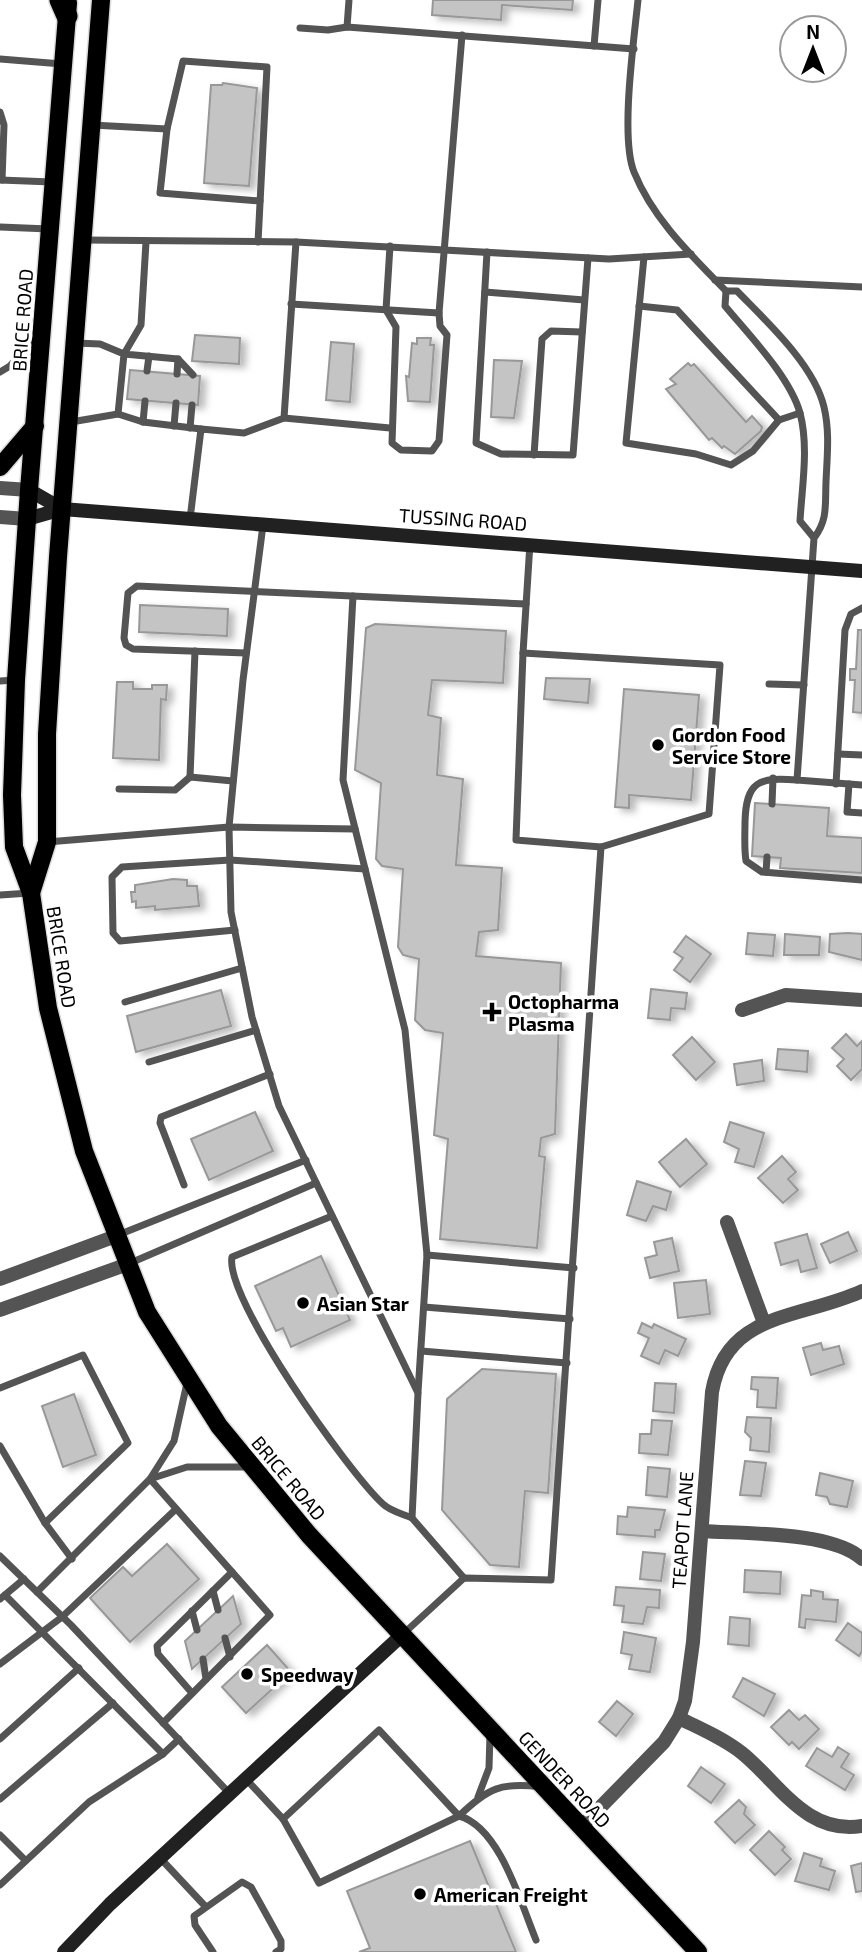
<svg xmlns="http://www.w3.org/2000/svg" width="862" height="1952" viewBox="0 0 862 1952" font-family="'Exo 2',sans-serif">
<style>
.building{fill:#c4c4c4;stroke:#989898;stroke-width:2;filter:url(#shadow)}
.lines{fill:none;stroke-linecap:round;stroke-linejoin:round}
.primary-casing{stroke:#dbdbdb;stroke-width:21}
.motorway-casing{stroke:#dbdbdb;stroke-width:24}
.service{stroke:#545454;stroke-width:7}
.minor{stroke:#545454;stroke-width:14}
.tertiary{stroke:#545454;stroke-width:14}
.secondary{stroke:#212121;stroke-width:14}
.primary{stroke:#000;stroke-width:18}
.motorway{stroke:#000;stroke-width:21}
.poi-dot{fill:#000;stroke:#fff;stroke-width:2.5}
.labels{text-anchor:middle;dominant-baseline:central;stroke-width:7;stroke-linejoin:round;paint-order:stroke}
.street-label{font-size:19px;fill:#000;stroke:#fff}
.poi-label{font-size:19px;font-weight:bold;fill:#000;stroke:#fff;text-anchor:start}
</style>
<defs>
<filter id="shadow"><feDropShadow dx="6" dy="3.5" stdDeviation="3.5" flood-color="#0004"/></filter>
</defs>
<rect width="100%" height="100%" fill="#fff"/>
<g class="building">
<path d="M433,0H573L572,10L502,5L501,20L432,15Z"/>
<path d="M223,83L257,88L249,186L204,183L211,85H222Z"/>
<path d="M195,335L240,338L239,364L192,361Z"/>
<path d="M417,338H431L430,345H434L430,402L408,401L406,376L409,377L412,343L417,344Z"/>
<path d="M331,342L354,344L350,402L326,400Z"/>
<path d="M494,360L522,361L514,418L491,417Z"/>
<path d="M688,363L691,366L694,364L746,422L752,416L762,427L761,431L735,454L724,446L722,448L712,438L709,440L666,389L676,384L670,379Z"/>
<path d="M130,370L200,376L198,405L127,399Z"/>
<path d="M140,605L228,609L227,636L139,632Z"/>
<path d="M375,624L506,631L503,683L432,680L428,715L441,718L437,775L463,779L456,865L502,868L498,930L479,932L476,956L561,963L555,1134L541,1138L539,1156L545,1157L537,1248L440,1239L448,1139L434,1135L443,1033L425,1030L415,1020L419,959L403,955L398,947L403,869L382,866L376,859L381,783L355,770L366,628Z"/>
<path d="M858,630H862V713L853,712L855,680H850V669H856Z"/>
<path d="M546,678L590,679L588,703L544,699Z"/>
<path d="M117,682H133V689H152V685H167L166,700L161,699L159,760L113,758Z"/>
<path d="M624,689L699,695L691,800L629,795V808L615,807Z"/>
<path d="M755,803L829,808L827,836L862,838V873L780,868L781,858L752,856Z"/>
<path d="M173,879L187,880V886H197L199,906L155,910V906L136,908V901L132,902L131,892H135V885Z"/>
<path d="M748,933L775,935L773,956L746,954Z"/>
<path d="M848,933L862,934V960L829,952L830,934Z"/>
<path d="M785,934L820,937L819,955H784Z"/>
<path d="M686,936L711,954L690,982L674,970L683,958L674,952Z"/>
<path d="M651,989L687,993L685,1009L671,1008L670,1020L648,1018Z"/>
<path d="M221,990L231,1026L136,1052L127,1016Z"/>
<path d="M846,1034L857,1046L862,1041V1069L851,1080L837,1066L844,1059L832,1048Z"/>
<path d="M692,1037L715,1062L696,1080L673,1055Z"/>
<path d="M778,1049L808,1051L807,1072L776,1069Z"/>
<path d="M762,1060L764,1081L737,1085L734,1064Z"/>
<path d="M255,1112L273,1151L209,1180L191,1139Z"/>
<path d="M730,1122L764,1133L754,1167L735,1162L739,1149L724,1142Z"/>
<path d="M686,1139L707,1164L680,1187L659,1162Z"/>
<path d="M782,1156L796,1172L788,1179L798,1190L783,1203L758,1178Z"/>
<path d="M637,1181L671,1192L666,1210L653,1206L646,1221L627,1215Z"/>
<path d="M848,1232L857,1251L830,1263L821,1244Z"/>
<path d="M807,1234L817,1268L801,1272L798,1260L781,1265L775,1243Z"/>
<path d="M672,1238L679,1271L650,1278L645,1258L657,1255L654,1242Z"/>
<path d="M321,1256L350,1320L291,1347L283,1328L276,1331L255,1286Z"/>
<path d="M706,1280L710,1314L678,1318L674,1283Z"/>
<path d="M642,1323L652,1328L654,1324L686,1339L678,1356L665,1350L659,1364L641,1356L649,1338L638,1333Z"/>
<path d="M821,1343L823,1350L839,1346L844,1364L811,1375L803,1348Z"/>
<path d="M482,1369L556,1374L548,1493L525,1491L519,1567L490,1565L442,1510L447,1399Z"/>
<path d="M752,1377L778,1378L776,1408L757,1407L758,1390L751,1389Z"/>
<path d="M655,1383L676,1384L674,1413L653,1411Z"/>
<path d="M74,1394L96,1455L63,1467L42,1406Z"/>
<path d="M747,1417L771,1418L769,1452L750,1450L751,1438L745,1432Z"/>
<path d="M652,1420L672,1421L668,1455L639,1453L640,1434H651Z"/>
<path d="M745,1461L766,1463L761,1496L740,1495Z"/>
<path d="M648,1467L670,1469L667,1497L646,1495Z"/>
<path d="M820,1473L853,1481L847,1507L830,1504L827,1497L816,1495Z"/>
<path d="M628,1507L665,1510L660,1530H655V1537L617,1534L618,1516L627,1517Z"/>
<path d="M167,1544L199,1579L130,1642L90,1598L123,1567L132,1576Z"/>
<path d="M643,1552L665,1554L661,1581L640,1579Z"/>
<path d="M745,1570L781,1572L780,1594L744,1592Z"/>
<path d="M616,1587L660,1590L659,1608L647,1607L643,1624L622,1622L624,1606L614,1605Z"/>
<path d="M811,1590L823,1592V1599L838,1600L836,1622L806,1619L805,1628L799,1627L802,1595L811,1596Z"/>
<path d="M233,1596L241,1624L192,1669L185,1641Z"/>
<path d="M730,1617L750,1619L749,1646L728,1644Z"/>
<path d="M848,1623L862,1633V1651L859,1656L836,1640Z"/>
<path d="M624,1632L656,1638L650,1672L629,1669L632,1655L621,1653Z"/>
<path d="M267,1645L291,1672L246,1713L222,1687Z"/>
<path d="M743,1678L775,1694L764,1716L733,1697Z"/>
<path d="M617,1701L633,1714L616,1736L599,1722Z"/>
<path d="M789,1710L799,1720L805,1715L819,1729L799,1749L792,1742L789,1745L771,1727Z"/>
<path d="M838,1747L849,1754L841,1767L854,1775L845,1790L806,1766L817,1748L832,1757Z"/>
<path d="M701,1767L725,1784L711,1803L688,1786Z"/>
<path d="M739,1800L746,1807L744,1814L755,1825L735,1843L715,1822Z"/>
<path d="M769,1831L785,1847L782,1850L791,1859L775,1875L750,1850Z"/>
<path d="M470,1841L516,1952H359L370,1948L347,1891Z"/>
<path d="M804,1853L822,1859L820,1866L835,1871L829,1890L795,1881Z"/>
<path d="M862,1863V1891L856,1892L851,1866Z"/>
</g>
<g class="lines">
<defs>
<g id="primary">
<path d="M68,3L29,490L16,680L12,795L14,847L31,893L48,1008L84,1151L147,1312L219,1426L309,1535L698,1952"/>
<path d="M0,467L35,426"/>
<path d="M31,893L47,842V734L58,557L101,0"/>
</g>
<path id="motorway" d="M60,0L67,16"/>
</defs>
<use href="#primary" class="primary-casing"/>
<use href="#motorway" class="motorway-casing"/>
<g class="service">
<path d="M638,0C634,40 620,137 634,172C653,219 691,255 726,291"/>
<path d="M347,27L349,0"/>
<path d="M300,28L328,30L347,27L634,49"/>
<path d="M594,46L598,0"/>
<path d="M0,59L62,64"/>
<path d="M0,112L4,125L2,180"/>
<path d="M92,125L167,129L183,61L267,67L258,242"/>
<path d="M167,129L160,193L260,201"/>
<path d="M0,180L52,182"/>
<path d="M0,227L49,229"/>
<path d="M83,240L296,242L609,259L691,254"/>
<path d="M146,242L141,325L124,354L178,359L193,375"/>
<path d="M390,246L386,310L396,327L392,443L401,450L432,451L439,441L447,335L440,326L439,313L462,35"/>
<path d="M487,252L476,443L501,454L573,455L588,258"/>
<path d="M644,257L626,443L696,454L731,465L753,451L779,420L800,413"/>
<path d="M715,280L862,287"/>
<path d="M485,292L584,300"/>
<path d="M291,304L439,313"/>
<path d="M639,306L677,310L779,420"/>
<path d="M147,371L149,356"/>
<path d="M0,372L10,366L37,337"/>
<path d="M177,374L178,359"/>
<path d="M118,414L143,422L201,429"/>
<path d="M284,418L390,428"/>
<path d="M71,422L118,414L124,354L100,344L75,343"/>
<path d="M143,422L145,401"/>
<path d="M174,426L176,403"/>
<path d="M190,428L192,405"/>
<path d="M534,455L542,339L551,331L582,332"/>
<path d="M190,519L201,429L244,433L284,418L296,242"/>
<path d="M263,525L243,680L229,827L231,912L252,1017L279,1106L418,1393L412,1518L464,1578"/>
<path d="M814,538L800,521C802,486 809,447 800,413C790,377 749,335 725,306L726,291H737C767,322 814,365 824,407C830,432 827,457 826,482C825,505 828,520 814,538L797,780L862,785"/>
<path d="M353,596L343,780L405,1030L427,1255L418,1392"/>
<path d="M246,653L133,649L126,645L124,638L128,593L137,586L526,604"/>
<path d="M523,653L516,840L601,847"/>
<path d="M0,681L15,680"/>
<path d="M769,684L804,685"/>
<path d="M838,754L862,755"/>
<path d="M190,777L195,651"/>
<path d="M797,780C759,777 746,781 745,822C745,835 744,848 746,861L762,872L862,880"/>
<path d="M836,784L845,630L851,614L862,608"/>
<path d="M849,784L847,812L862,813"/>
<path d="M119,789L175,790L190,777L233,781"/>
<path d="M772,804L773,778"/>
<path d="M47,842L229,827L355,829"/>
<path d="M766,872L767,857"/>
<path d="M0,895L30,893"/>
<path d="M235,930L120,941L113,933L112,877L122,867L230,860L365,869"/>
<path d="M125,1002L242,968"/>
<path d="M149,1062L256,1030"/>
<path d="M184,1185L160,1123L161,1117L270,1074"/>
<path d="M332,1216L232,1257C224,1298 349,1473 383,1504C390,1511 403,1514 412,1518"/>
<path d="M118,1235L306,1160"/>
<path d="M427,1255L574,1268"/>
<path d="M128,1264L316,1183"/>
<path d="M424,1307L570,1319"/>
<path d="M421,1351L567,1363"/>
<path d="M187,1383L174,1441L150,1479L187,1467H249"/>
<path d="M0,1388L83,1355L128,1443L45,1523"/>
<path d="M0,1446L45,1523L72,1559"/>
<path d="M0,1556L71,1625L230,1794"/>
<path d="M213,1591L218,1610"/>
<path d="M37,1592L150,1479L270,1615L163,1723"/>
<path d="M5,1595L163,1754"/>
<path d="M0,1599L24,1579"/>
<path d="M192,1611L197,1630"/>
<path d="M402,1635L464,1578L551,1580L601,847L709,814L720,665L523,653L530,543"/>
<path d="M225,1638L230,1657"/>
<path d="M203,1659L206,1679"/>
<path d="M0,1664L62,1617L176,1509"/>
<path d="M192,1693L158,1654L157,1646L232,1572"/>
<path d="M0,1739L79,1668"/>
<path d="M246,1779L283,1819L319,1883L459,1816C500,1827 521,1904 536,1940"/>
<path d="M478,1797L489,1768L490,1734"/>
<path d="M0,1799L113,1703"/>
<path d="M283,1819L379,1730L459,1816C488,1788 501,1782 541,1787"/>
<path d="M0,1835L25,1860"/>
<path d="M161,1859L205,1906"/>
<path d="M0,1885L89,1802L163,1754L179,1739"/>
<path d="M213,1952L195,1925L194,1916L242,1882L251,1887L281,1941V1949L276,1952"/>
</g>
<g class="minor">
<path d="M742,1010L786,995L862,1000"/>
<path d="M727,1222L764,1323"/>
<path d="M702,1531C742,1534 832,1531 862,1559"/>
<path d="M679,1718C701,1729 723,1738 742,1753C779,1783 806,1835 862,1826"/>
<path d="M582,1826L664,1742L679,1718L685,1701L693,1642L712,1392C726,1311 801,1319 862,1291"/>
</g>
<g class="tertiary">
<path d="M0,488L29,490"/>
<path d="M0,517L27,519"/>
<path d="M0,1279L116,1236"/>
<path d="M0,1310L128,1264"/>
</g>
<g class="secondary">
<path d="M29,490L62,509"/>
<path d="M27,519L62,509L862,571"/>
<path d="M64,1952L110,1904L402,1635"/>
</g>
<use href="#primary" class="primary"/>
<use href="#motorway" class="motorway"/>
</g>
<g class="poi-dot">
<circle cx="658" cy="745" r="7"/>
<path d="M488.5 1001.5h7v7h7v7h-7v7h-7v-7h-7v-7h7z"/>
<circle cx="303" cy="1303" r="7"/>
<circle cx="247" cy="1674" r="7"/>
<circle cx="420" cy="1894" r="7"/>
</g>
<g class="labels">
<g class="street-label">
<text transform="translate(22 320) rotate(-86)">BRICE ROAD</text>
<text transform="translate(463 519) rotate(4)">TUSSING ROAD</text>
<text transform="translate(62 957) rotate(81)">BRICE ROAD</text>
<text transform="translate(289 1478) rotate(50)">BRICE ROAD</text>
<text transform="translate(682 1530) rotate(-86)">TEAPOT LANE</text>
<text transform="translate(565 1779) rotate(47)">GENDER ROAD</text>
</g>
<g class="poi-label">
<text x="672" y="734">Gordon Food<tspan x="672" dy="22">Service Store</tspan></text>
<text x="508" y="1001">Octopharma<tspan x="508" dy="22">Plasma</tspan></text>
<text x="317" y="1303">Asian Star</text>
<text x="261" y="1674">Speedway</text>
<text x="434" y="1894">American Freight</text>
</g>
</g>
<g transform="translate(813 49)"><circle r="33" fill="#ffffff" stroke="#999999" stroke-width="2"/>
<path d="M0-5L12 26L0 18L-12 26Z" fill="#000000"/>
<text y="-10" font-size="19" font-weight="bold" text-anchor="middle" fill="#000000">N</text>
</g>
</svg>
